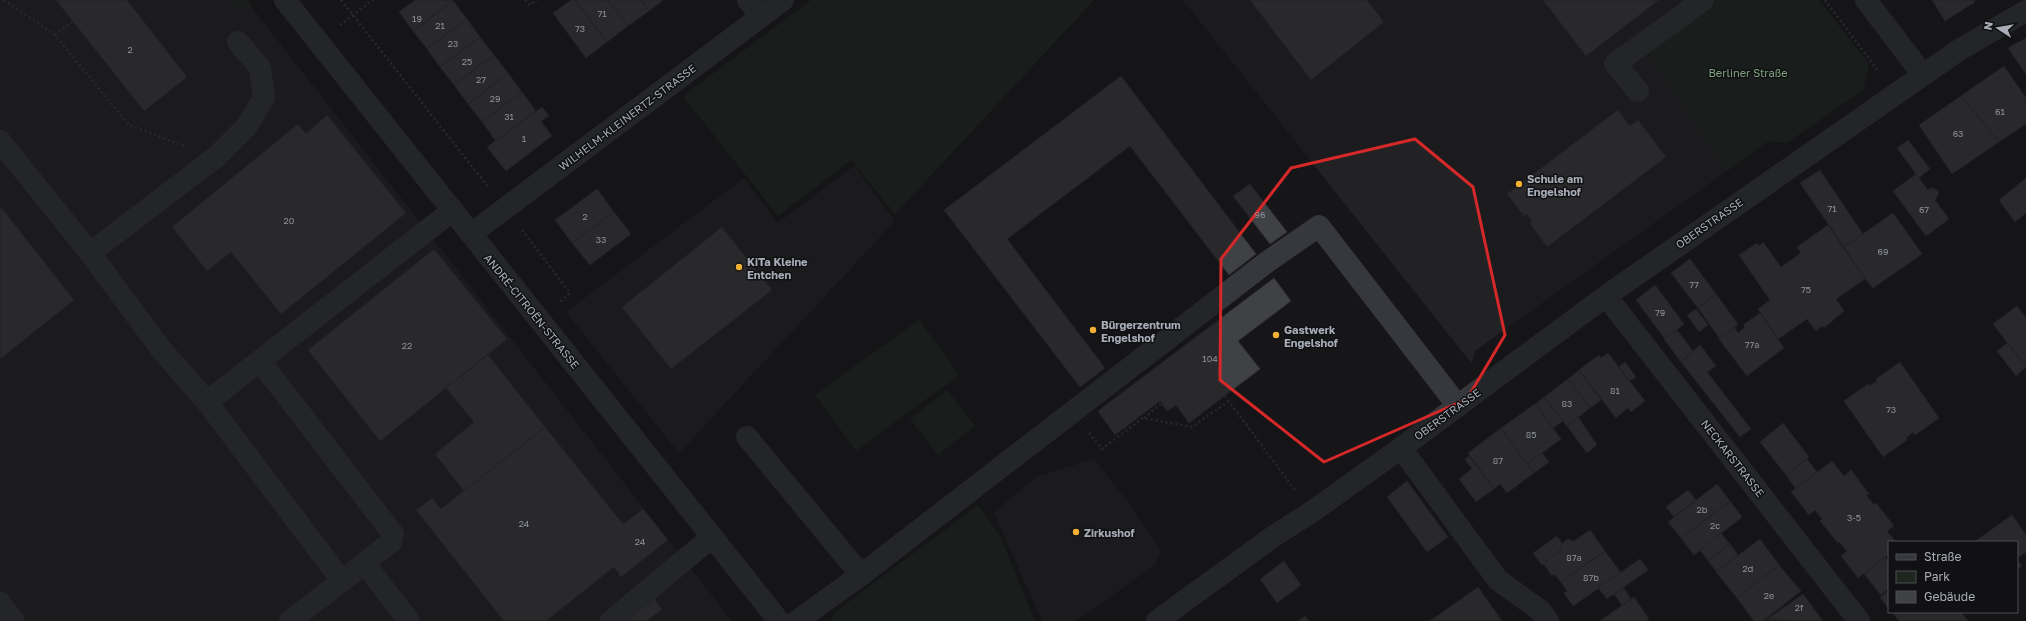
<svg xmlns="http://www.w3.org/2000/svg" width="2026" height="621" viewBox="0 0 2026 621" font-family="'Golos Text',sans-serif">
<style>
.built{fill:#222225}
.green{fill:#1e261f}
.building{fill:#404145;stroke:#303034}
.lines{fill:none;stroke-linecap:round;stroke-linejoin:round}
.path{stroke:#3d3f44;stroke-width:2.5;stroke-dasharray:2 3;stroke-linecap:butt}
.minor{stroke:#37383d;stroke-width:22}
.marked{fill:none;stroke:#d62828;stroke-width:3;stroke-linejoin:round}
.poi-dot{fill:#f2b134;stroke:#111113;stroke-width:1.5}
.labels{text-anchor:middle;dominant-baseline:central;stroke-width:3;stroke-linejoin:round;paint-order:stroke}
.number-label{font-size:9px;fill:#8e929b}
.park-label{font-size:11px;fill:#7fa381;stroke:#111113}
.street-label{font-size:11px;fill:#a8adb8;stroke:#111113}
.poi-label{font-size:11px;font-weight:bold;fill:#a8adb8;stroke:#111113;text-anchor:start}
</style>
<rect width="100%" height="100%" fill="#161618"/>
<g class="built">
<path d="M0,0H246L732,621H0Z"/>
<path d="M1183,0H1713L1646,47L1727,171L1475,351L1472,364Z"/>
<path d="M854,166L895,221L679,453L566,312L744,178L778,223Z"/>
<path d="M1094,459L1128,502L1161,551L1155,565L1076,621H1042L994,513L1036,477Z"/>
</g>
<g class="green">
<path d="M228,0H248L252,7L251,9L247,11Z"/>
<path d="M811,0H1094L895,214L851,160L778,216L683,96Z"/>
<path d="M1713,0H1819L1869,64L1864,89L1787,143L1769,141L1727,171L1646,47Z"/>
<path d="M919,320L959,375L856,451L815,395Z"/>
<path d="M947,390L975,426L938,455L910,419Z"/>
<path d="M978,505L1000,536L1035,621H830L835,612Z"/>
</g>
<g class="building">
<path d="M56,0H127L187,77L144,111Z"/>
<path d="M415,0H452L453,1L413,31L399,12Z"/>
<path d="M571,0H575L607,42L586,58L553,13Z"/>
<path d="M575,0H608L628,26L607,42Z"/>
<path d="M608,0H641L649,11L628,26Z"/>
<path d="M641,0H663L649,11Z"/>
<path d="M1250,0H1367L1384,22L1311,80Z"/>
<path d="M1543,0H1659L1586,56Z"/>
<path d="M1932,0H1974L1975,2L1945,21Z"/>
<path d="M453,1L467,19L427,49L413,31Z"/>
<path d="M467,19L480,37L440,67L427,49Z"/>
<path d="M480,37L494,55L454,85L440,67Z"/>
<path d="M2026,38V74L2008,48Z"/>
<path d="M494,55L508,73L468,104L454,85Z"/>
<path d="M2004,66L2026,98V124L1999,142L1961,96Z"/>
<path d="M508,73L522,92L482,122L468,104Z"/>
<path d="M1121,76L1256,254L1229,275L1130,146L1007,239L1105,368L1080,387L944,210Z"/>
<path d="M522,92L536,111L496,141L482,122Z"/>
<path d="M1961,96L1999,142L1952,174L1919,125Z"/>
<path d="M542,107L549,116L541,121L552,136L506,171L487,147Z"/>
<path d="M1618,110L1630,126L1638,120L1666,157L1547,247L1530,223L1532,222L1527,214L1524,216L1507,194Z"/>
<path d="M327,115L406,213L281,314L231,252L207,271L172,227L298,124L306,134Z"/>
<path d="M1908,140L1930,169L1919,178L1897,148Z"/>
<path d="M1820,170L1863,234L1844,247L1800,183Z"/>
<path d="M1916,174L1928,190L1931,188L1936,189L1939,193L1935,200L1949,219L1926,236L1893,191Z"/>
<path d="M2026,178V213L2015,222L1999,200Z"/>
<path d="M1250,184L1287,232L1270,244L1233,196Z"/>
<path d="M597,189L614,212L572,243L555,220Z"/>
<path d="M0,206L74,300L0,359Z"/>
<path d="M614,212L631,234L590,265L572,243Z"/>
<path d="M1893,213L1922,254L1873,288L1865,279L1844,247Z"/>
<path d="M1828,225L1865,279L1836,299L1844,311L1824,328L1822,326L1816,331L1807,319L1778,339L1758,309L1770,300L1739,255L1757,243L1759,246L1763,242L1781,267L1801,253L1797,247Z"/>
<path d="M722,227L772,290L671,369L622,307Z"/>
<path d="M434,249L507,339L380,441L308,350Z"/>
<path d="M1690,259L1716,294L1698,308L1671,273Z"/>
<path d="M1274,278L1291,301L1238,341L1260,369L1189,423L1176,405L1167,411L1160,401L1115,435L1098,411Z"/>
<path d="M1655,285L1684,324L1665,339L1636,300Z"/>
<path d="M1716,294L1738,324L1720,339L1698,308Z"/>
<path d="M2017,306L2026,318V367L1993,324Z"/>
<path d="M1696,309L1708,325L1699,332L1687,315Z"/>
<path d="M1760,313L1784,348L1747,376L1719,339L1738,324L1735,328L1738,333L1745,327L1743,325Z"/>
<path d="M1677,330L1693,351L1681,362L1664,339Z"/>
<path d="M2007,343L2026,367L2016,376L1997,351Z"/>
<path d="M1700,345L1716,366L1707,372L1751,429L1740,437L1681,362Z"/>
<path d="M1608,353L1645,401L1631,412L1628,408L1616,418L1579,370L1599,355L1601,358Z"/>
<path d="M488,355L545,427L464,491L435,454L474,422L446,388Z"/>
<path d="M1625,362L1636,377L1630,381L1619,367Z"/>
<path d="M1900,362L1939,418L1915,435L1913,432L1906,438L1907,440L1883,457L1844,401L1868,384L1870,386L1877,381L1876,379Z"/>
<path d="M1579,370L1601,400L1590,408L1568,379Z"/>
<path d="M1568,379L1590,408L1567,426L1544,397Z"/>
<path d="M1544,397L1563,421L1553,428L1535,404Z"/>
<path d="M1535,404L1561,439L1527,464L1501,428Z"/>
<path d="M1578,417L1597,445L1587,453L1567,426Z"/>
<path d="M1783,423L1809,457L1786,475L1760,442Z"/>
<path d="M545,427L623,524L643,509L668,540L621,577L614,567L546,621H504L416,510L432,498L441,509Z"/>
<path d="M1501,428L1534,473L1507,493L1500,484L1494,489L1468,453Z"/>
<path d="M1542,453L1549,462L1534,473L1527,464Z"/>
<path d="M1469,456L1494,489L1476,502L1459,479L1472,469L1465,459Z"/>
<path d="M1807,459L1817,472L1796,489L1786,475Z"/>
<path d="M1832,461L1844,476L1851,470L1869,494L1866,495L1874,505L1876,503L1894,526L1887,531L1896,542H1889V554L1858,578L1841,556L1847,551L1839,542L1838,543L1820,521L1822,519L1815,510L1809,515L1791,492Z"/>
<path d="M1407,481L1448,537L1427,552L1387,497Z"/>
<path d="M1717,484L1730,501L1681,538L1668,522Z"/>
<path d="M1688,490L1696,500L1674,517L1666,507Z"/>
<path d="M1730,501L1742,517L1694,555L1681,538Z"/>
<path d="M2012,515L2026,535V552L2017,558V542H1974Z"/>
<path d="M1590,530L1605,551L1561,582L1554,574L1552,576L1543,563L1560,550L1561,544L1568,539L1574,541Z"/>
<path d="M1721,533L1730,544L1708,561L1700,550Z"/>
<path d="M1557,536L1562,543L1560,550L1542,565L1533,553Z"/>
<path d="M1760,539L1779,565L1737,598L1716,572Z"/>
<path d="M1730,544L1738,555L1717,572L1708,561Z"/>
<path d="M1605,551L1621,573L1573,606L1564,593L1567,591L1561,582Z"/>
<path d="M1885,557L1889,563V588L1881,595L1864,574Z"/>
<path d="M1640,559L1648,570L1607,599L1598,588Z"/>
<path d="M2017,560L2022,566L2017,569Z"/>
<path d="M1284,561L1301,585L1277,603L1260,579Z"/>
<path d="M1779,565L1801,591L1763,621H1754L1737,598Z"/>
<path d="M644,585L662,609L647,621H622Z"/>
<path d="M1478,587L1502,621H1430L1447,609Z"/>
<path d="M1624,588L1631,599L1622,605L1614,594Z"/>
<path d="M1889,590V606L1887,607L1880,597Z"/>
<path d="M1803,594L1823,621L1766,620Z"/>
<path d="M1634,597L1649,619L1645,621H1600Z"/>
<path d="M1892,612H1961L1968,621H1899Z"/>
<path d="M1305,616L1309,621H1298Z"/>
</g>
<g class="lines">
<g class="path">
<path d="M4,0L55,35L129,125L184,146"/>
<path d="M341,0L489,188"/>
<path d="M525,0L530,5L537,0"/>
<path d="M1825,0L1879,72"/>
<path d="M340,25L373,0"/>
<path d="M55,35L73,21"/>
<path d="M522,230L570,293L560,302"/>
<path d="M1225,396L1295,490"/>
<path d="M1144,418L1162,403"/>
<path d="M1089,433L1102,449L1143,418L1192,427L1229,401"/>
</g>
<g class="minor">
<path d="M285,0L779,621"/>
<path d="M748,0L761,17"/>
<path d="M1866,0L1923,75"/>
<path d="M1638,91L1615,64L1703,0"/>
<path d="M0,141L90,253L216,157L246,127L264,98L260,68L238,42"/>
<path d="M471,234L783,0"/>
<path d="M90,253L161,349L207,402"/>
<path d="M1606,296L1859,621"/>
<path d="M260,361L393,534L391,542L342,581"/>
<path d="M747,437L861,575"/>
<path d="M1401,448L1498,580L1541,611L1548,621"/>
<path d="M364,563L409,621"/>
<path d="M0,603L14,621"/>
<path d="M290,621L342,581L207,402L453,210"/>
<path d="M611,621L712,537"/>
<path d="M797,621L861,575L1267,262L1319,226L1458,406"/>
<path d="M1157,621L1274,536L1313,511L1401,448L1606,296L1959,50L2026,11"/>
</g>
</g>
<path d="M0 0H2026V621H0ZM1415,139L1473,187L1505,335L1467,399L1324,462L1220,380L1221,259L1291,168Z" fill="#161618" fill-opacity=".55" fill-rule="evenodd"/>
<path class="marked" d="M1415,139L1473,187L1505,335L1467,399L1324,462L1220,380L1221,259L1291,168Z"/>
<g class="poi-dot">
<circle cx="1519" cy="184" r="4"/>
<circle cx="739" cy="267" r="4"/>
<circle cx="1093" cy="330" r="4"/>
<circle cx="1276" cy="335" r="4"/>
<circle cx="1076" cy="532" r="4"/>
</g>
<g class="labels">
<g class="number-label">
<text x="602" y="13">71</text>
<text x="417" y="18">19</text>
<text x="440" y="25">21</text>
<text x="580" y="28">73</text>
<text x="453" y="43">23</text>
<text x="130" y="49">2</text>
<text x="467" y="61">25</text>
<text x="481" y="79">27</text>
<text x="495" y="98">29</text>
<text x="2000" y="111">61</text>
<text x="509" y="116">31</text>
<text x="1958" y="133">63</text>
<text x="524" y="138">1</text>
<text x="1832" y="208">71</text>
<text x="1924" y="209">67</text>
<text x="1260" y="214">96</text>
<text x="585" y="216">2</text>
<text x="289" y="220">20</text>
<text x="601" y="239">33</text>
<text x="1883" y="251">69</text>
<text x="1694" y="284">77</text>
<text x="1806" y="289">75</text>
<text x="1660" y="312">79</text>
<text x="1752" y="344">77a</text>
<text x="407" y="345">22</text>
<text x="1210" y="358">104</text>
<text x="1615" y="390">81</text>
<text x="1567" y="403">83</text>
<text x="1891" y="409">73</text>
<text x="1531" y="434">85</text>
<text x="1498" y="460">87</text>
<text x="1702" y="509">2b</text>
<text x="1854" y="517">3-5</text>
<text x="524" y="523">24</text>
<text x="1715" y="525">2c</text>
<text x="640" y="541">24</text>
<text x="1574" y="557">87a</text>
<text x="1748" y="568">2d</text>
<text x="1591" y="577">87b</text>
<text x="1769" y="595">2e</text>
<text x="1799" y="607">2f</text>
</g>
<g class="park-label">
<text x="1748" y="72">Berliner Straße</text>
</g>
<g class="street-label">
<text transform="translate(627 117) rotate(-37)">WILHELM-KLEINERTZ-STRASSE</text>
<text transform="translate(1709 223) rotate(-35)">OBERSTRASSE</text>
<text transform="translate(532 311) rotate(51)">ANDRÉ-CITROËN-STRASSE</text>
<text transform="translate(1447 414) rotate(-36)">OBERSTRASSE</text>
<text transform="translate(1733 458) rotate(52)">NECKARSTRASSE</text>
</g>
<g class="poi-label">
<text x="1527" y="178">Schule am<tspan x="1527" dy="13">Engelshof</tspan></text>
<text x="747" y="261">KiTa Kleine<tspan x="747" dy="13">Entchen</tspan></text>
<text x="1101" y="324">Bürgerzentrum<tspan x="1101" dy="13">Engelshof</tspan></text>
<text x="1284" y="329">Gastwerk<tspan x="1284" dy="13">Engelshof</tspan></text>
<text x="1084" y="532">Zirkushof</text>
</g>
</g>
<rect x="1888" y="541" width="130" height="72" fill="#111113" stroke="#4d4f55"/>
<rect x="1896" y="554" width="20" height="6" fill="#37383d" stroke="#4d4f55"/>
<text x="1924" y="561" font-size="12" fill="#a8adb8">Straße</text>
<rect x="1896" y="571" width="20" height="12" fill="#1e261f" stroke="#4d4f55"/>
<text x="1924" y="581" font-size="12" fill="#a8adb8">Park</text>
<rect x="1896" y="591" width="20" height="12" fill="#404145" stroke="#4d4f55"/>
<text x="1924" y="601" font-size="12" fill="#a8adb8">Gebäude</text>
<g transform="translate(1998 28) rotate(282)" stroke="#111113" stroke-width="3" paint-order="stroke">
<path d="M0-3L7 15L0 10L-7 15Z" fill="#a8adb8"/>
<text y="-6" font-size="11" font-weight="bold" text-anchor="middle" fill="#a8adb8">N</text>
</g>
</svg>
